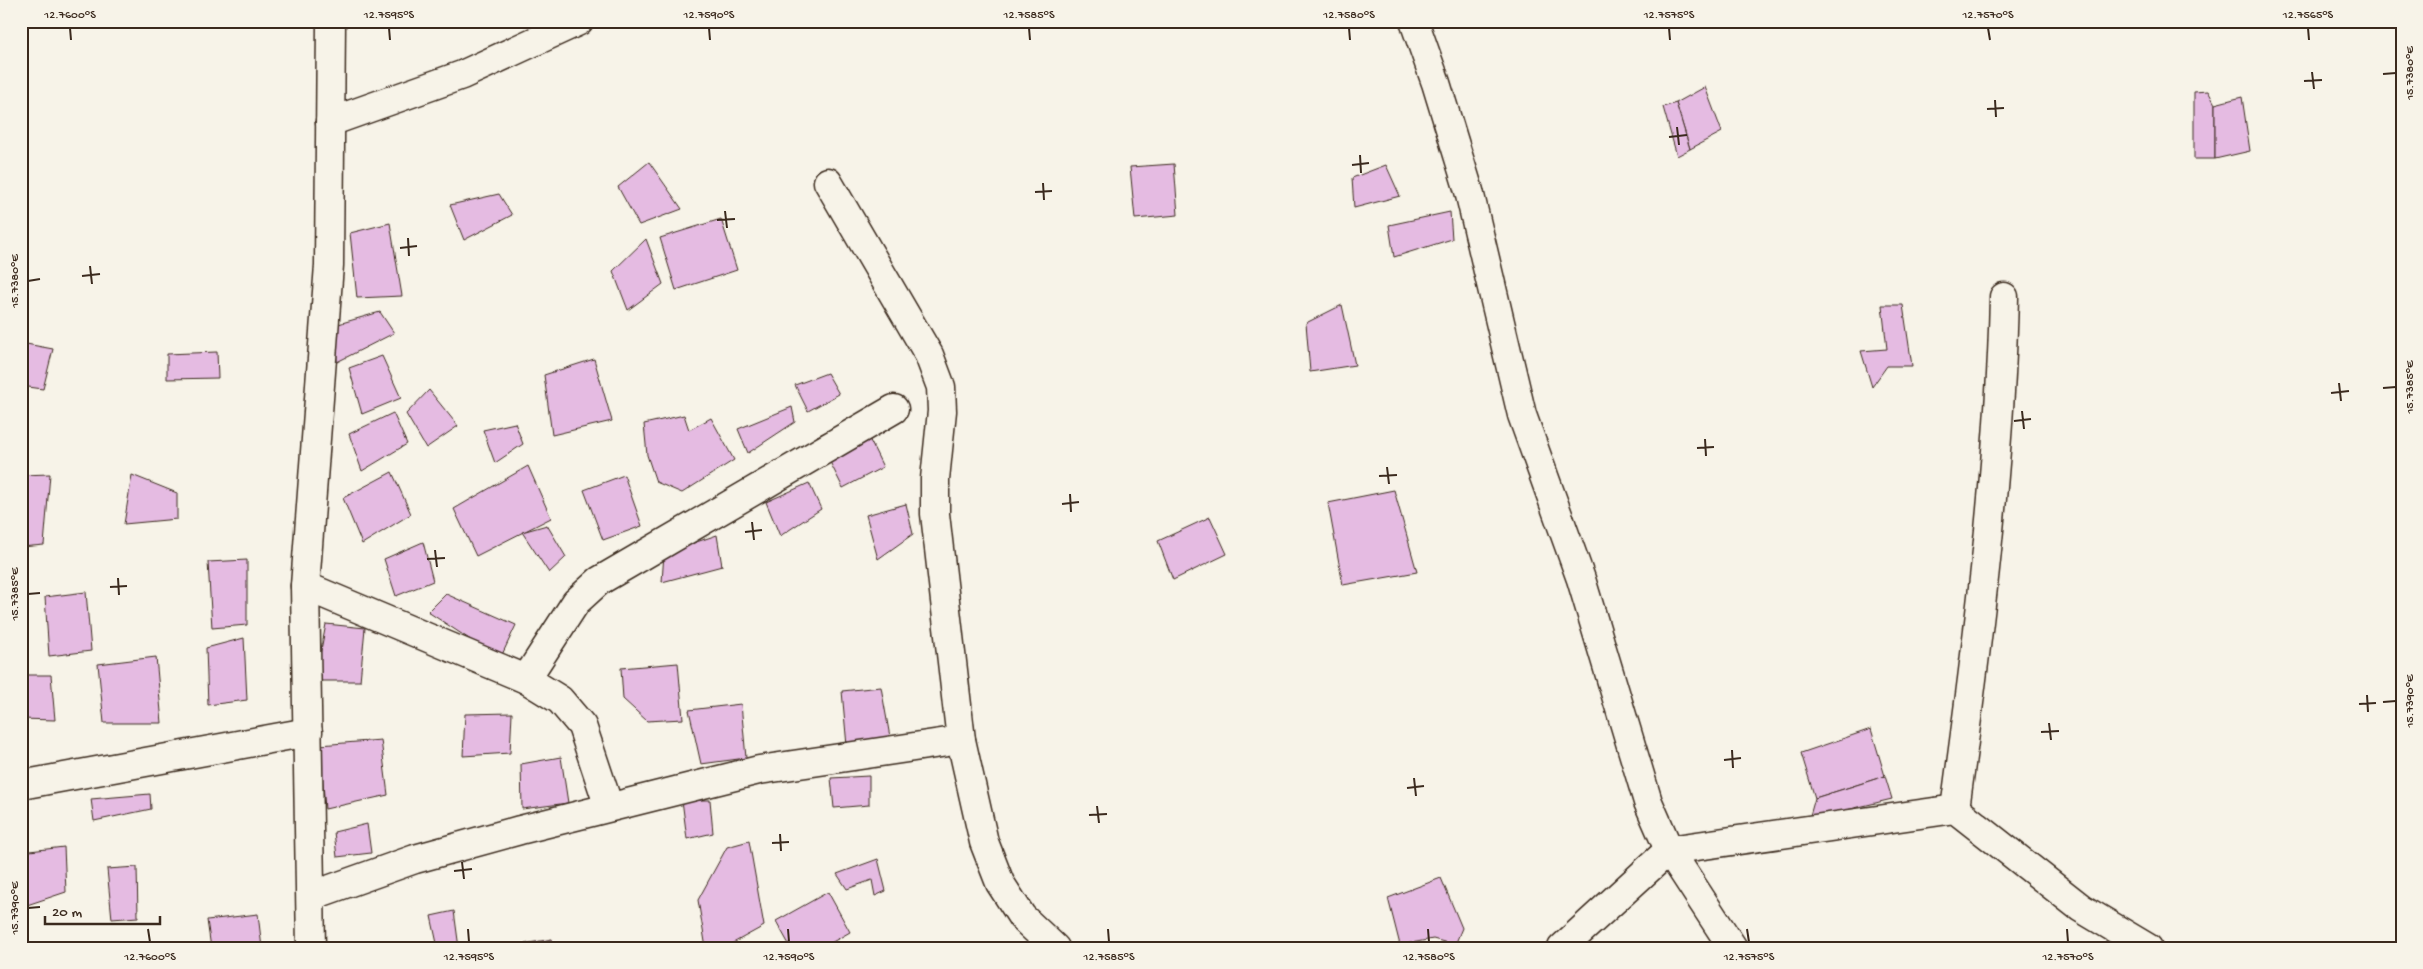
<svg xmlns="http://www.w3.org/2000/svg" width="2423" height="969" viewBox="0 0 2423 969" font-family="'Gochi Hand',sans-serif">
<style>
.building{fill:#e5bbe2;stroke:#3b2a1e}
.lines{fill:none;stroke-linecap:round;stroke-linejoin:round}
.minor-casing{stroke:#3b2a1e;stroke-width:31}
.minor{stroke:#f7f3e8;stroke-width:28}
.ticks{fill:none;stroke:#3b2a1e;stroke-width:2}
.neatline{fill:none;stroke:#3b2a1e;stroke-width:2}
.ticks-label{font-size:12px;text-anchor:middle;fill:#3b2a1e}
</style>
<rect width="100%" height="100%" fill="#f7f3e8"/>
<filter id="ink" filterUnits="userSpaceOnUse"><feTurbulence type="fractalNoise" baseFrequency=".02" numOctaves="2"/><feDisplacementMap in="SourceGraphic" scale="10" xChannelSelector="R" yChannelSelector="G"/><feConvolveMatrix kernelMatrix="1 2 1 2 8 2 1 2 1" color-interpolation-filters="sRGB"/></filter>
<g filter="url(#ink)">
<g class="building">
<path d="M1705,87L1722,132L1690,149L1676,103Z"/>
<path d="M2208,91L2215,104V159H2194V92Z"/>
<path d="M2242,97L2250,151L2215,159V104Z"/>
<path d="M1676,103L1690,149L1677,156L1663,107Z"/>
<path d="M649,162L682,209L639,225L618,187Z"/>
<path d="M1174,164L1178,215L1135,219L1130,167Z"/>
<path d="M1386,165L1400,196L1354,208L1352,178Z"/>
<path d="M499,194L512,215L464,240L450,205Z"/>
<path d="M1450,212L1452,239L1394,257L1389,225Z"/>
<path d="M721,219L737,270L676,290L660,238Z"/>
<path d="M390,223L402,296L357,298L350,233Z"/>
<path d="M646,239L663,284L628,310L613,271Z"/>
<path d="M1342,305L1355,365L1310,372L1306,323Z"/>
<path d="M1882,305H1903L1912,366H1887L1872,387L1861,351L1887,349Z"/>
<path d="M380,312L394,333L337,362L335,325Z"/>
<path d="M21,343L53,349L43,389L21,386Z"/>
<path d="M217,352L218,378L167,379V354Z"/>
<path d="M382,356L401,398L362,414L349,368Z"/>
<path d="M594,359L612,421L552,435L544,375Z"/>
<path d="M827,373L839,394L808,411L795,385Z"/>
<path d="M429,390L458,426L426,448L406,414Z"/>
<path d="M792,407L795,422L748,453L738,429Z"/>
<path d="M393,413L407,444L362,471L349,434Z"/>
<path d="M684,415L689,430L711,418L734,460L682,493L656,482L647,455L644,424Z"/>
<path d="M858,416L883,467L843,488L817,436Z"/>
<path d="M515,423L523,444L495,463L483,430Z"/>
<path d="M528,466L551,518L476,556L454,509Z"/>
<path d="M392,472L411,514L362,544L343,498Z"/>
<path d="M50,474L44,545L21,547V475Z"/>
<path d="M132,475L177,493V519L124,524Z"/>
<path d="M624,475L642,526L603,540L584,490Z"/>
<path d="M809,483L821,509L780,536L766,502Z"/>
<path d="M1394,490L1417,572L1343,585L1328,503Z"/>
<path d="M906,504L913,534L878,559L866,515Z"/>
<path d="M1210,517L1227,554L1173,580L1158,541Z"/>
<path d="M547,525L566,557L549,573L522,532Z"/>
<path d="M717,535L722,566L662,582L664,553Z"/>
<path d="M423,542L433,581L396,596L384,559Z"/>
<path d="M247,560V625L212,628L208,562Z"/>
<path d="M86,592L91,651L49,656L45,597Z"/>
<path d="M446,594L516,625L500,659L428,612Z"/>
<path d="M326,624L365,628L360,681H315Z"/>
<path d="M244,638L247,700L208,705L206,648Z"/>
<path d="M156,657L162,723H104L98,664Z"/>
<path d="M678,663L683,719L647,721L623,699L621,668Z"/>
<path d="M21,675H51L55,720L21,719Z"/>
<path d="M881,687L890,737L847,746L842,691Z"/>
<path d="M741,704L746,758L701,764L689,710Z"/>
<path d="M512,713L510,753L463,756L465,714Z"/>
<path d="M1871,729L1885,776L1815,798L1801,753Z"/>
<path d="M381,740L388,795L325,809L320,745Z"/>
<path d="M561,757L568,803L522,809L521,764Z"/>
<path d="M869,776V805L834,808L831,778Z"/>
<path d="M1885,776L1892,799L1809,819L1815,798Z"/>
<path d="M150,794L151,809L94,821L91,799Z"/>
<path d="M682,800H710L713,833L687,839Z"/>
<path d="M367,824L371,853L337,857L334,832Z"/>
<path d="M749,841L764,926L724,948H706L698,900L727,847Z"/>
<path d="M64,847L66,892L24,906L21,852Z"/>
<path d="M878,859L886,891L875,896L872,880L847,889L837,874Z"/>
<path d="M137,867L138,917L112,919L107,869Z"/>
<path d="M1441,878L1462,928L1455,945L1433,939L1400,945L1388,898Z"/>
<path d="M828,892L850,932L822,948H791L776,921Z"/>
<path d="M454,911L459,948H438L431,916Z"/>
<path d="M258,914L262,948H211L207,920Z"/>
<path d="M24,934L25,948H21V935Z"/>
<path d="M552,939L554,948H500Z"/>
<path d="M387,941L388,948H350Z"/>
</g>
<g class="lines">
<defs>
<g id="minor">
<path d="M1414,21L1436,83L1469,191L1522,415L1581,579L1648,802L1669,850L1733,948"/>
<path d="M330,122L462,75L579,21"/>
<path d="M828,182L929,355L941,387L942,411L935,479V514L961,740L984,842L1000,883L1022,917L1055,948"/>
<path d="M305,586L526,679L560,700L582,726L609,807"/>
<path d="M526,679L576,602L599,581L894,409"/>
<path d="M21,785L308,732"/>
<path d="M1955,809C1978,639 2000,469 2004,297"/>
<path d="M311,896L415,859L520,830L759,770L961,740"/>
<path d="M311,948L305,586L329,265L331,21"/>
<path d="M1562,948L1669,850L1955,809L2081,908L2148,948"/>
</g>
</defs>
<use href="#minor" class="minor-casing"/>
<use href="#minor" class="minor"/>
</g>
</g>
<path class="ticks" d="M70,28L71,40M389,28L390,40M709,28L710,40M1029,28L1030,40M1349,28L1350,40M1669,28L1670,40M1988,28L1990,40M2308,28L2309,40M2312,72L2314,89M2383,74L2396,73M2304,81L2322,80M1995,100L1996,117M1987,109L2004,108M1677,127L1679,145M1669,137L1687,135M1360,155L1361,173M1352,165L1369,163M1043,183L1044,200M1035,192L1052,191M725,211L727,228M717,220L735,219M408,238L409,256M400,248L417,246M90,266L92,284M82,276L100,274M28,281L40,279M2339,383L2341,401M2383,388L2396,387M2331,393L2349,391M2022,411L2024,429M2014,421L2031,419M1705,439L1706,456M1697,448L1714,447M1387,467L1389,484M1379,476L1397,475M1070,494L1071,512M1062,504L1079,502M752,522L754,540M745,532L762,530M435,550L437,567M427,559L445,558M118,578L119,595M110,587L127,586M28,594L40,593M2367,695L2368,712M2383,702L2396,701M2359,704L2376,703M2049,723L2051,740M2041,732L2059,731M1732,750L1733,768M1724,760L1741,758M1414,778L1416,796M1407,788L1424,786M1097,806L1099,823M1089,815L1107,814M780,834L781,851M772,843L789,842M462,862L464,879M454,871L472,869M28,908L40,907M148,929L150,942M468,929L469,942M788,929L789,942M1108,929L1109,942M1428,929L1429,942M1747,929L1749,942M2067,929L2068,942"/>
<rect width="2423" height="969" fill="none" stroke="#f7f3e8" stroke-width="55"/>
<path d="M45 916v8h115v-8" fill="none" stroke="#3b2a1e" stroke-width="2.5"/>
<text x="52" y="916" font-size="15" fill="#3b2a1e" stroke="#f7f3e8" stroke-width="4" paint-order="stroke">20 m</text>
<rect x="28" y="28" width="2368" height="914" class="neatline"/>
<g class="ticks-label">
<text x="70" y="18">12.7600°S</text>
<text x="389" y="18">12.7595°S</text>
<text x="709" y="18">12.7590°S</text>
<text x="1029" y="18">12.7585°S</text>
<text x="1349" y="18">12.7580°S</text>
<text x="1669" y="18">12.7575°S</text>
<text x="1988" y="18">12.7570°S</text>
<text x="2308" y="18">12.7565°S</text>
<text transform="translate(2409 73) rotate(-90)" y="4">15.7380°E</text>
<text transform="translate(14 281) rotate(-90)" y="4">15.7380°E</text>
<text transform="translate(2409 387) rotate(-90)" y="4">15.7385°E</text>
<text transform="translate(14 594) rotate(-90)" y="4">15.7385°E</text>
<text transform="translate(2409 701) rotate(-90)" y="4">15.7390°E</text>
<text transform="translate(14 908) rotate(-90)" y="4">15.7390°E</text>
<text x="150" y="960">12.7600°S</text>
<text x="469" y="960">12.7595°S</text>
<text x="789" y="960">12.7590°S</text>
<text x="1109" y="960">12.7585°S</text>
<text x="1429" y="960">12.7580°S</text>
<text x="1749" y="960">12.7575°S</text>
<text x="2068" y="960">12.7570°S</text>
</g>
</svg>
